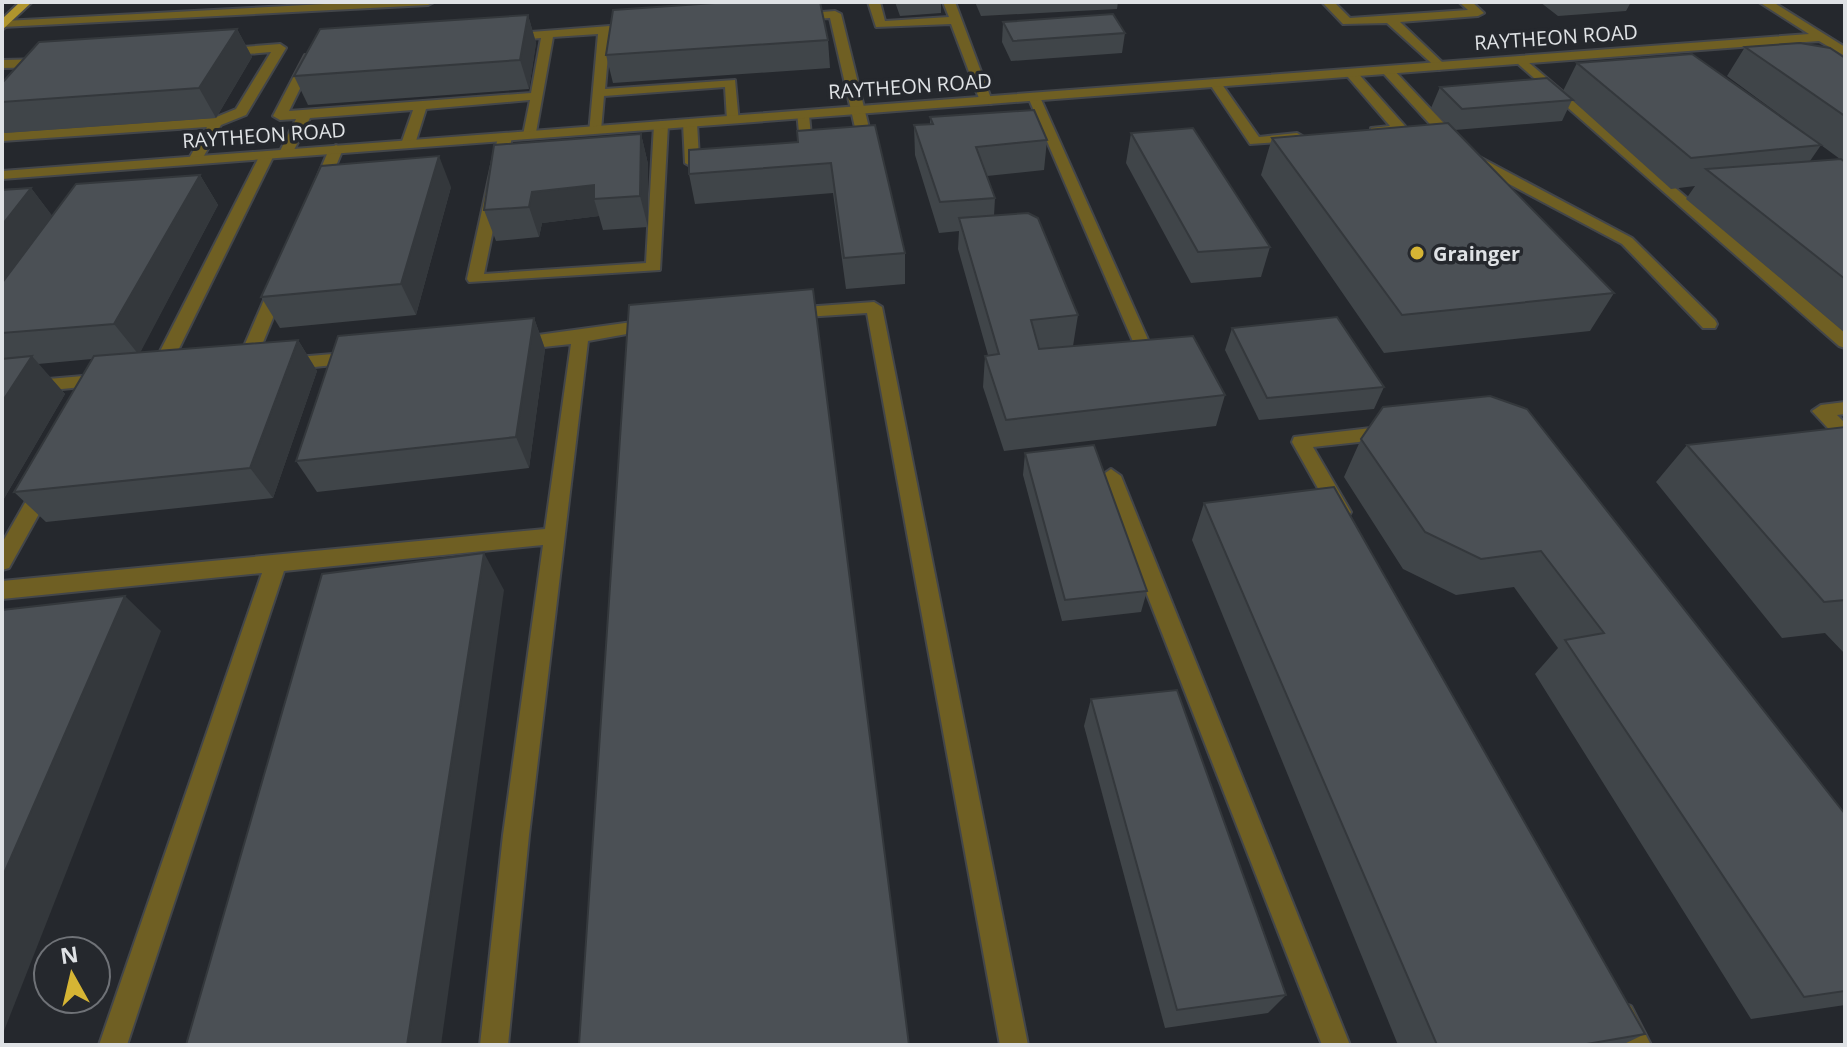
<svg xmlns="http://www.w3.org/2000/svg" width="1847" height="1047" viewBox="0 0 1847 1047" font-family="'Open Sans',sans-serif">
<style>
.lines{fill:none;stroke-linecap:round;stroke-linejoin:round}
.service-casing{stroke:#43464a;stroke-width:4}
.tertiary-casing{stroke:#43464a;stroke-width:4}
.primary-casing{stroke:#43464a;stroke-width:4}
.service{fill:#6f5f23;fill-rule:evenodd}
.tertiary{fill:#6f5f23;fill-rule:evenodd}
.primary{fill:#b0952d;fill-rule:evenodd}
.wall{fill:#404549}
.shaded-wall{fill:#34383c}
.building{fill:#4b5055;stroke:#34383c;stroke-width:2}
.poi-dot{fill:#d6b534;stroke:#25282d;stroke-width:3}
.labels{text-anchor:middle;dominant-baseline:central;stroke-width:7;stroke-linejoin:round;paint-order:stroke}
.far-street-label{font-size:20px;fill:#dfe2e5;stroke:#25282d}
.far-poi-label{font-size:20px;font-weight:bold;fill:#dfe2e5;stroke:#25282d;text-anchor:start}
</style>
<rect width="100%" height="100%" fill="#25282d"/>
<g class="lines">
<defs>
<g id="service">
<path d="M363,2H434L428,5L2,27L4,21Z"/>
<path d="M868,2H880L885,21L949,17L943,2H955L992,101L991,104L980,101L951,24L876,27Z"/>
<path d="M1322,2H1334L1350,18L1468,10L1459,2H1472L1484,13L1478,16L1400,22L1443,63L1445,66L1439,70L1387,23L1343,24Z"/>
<path d="M835,11L841,14L874,148L867,152L856,148L859,145L830,18L796,20L790,17L796,14Z"/>
<path d="M636,24L640,26V30L610,33L605,89L735,80L739,123L727,120L725,87L604,96L601,130L589,133L598,34L553,37L535,138L523,135L530,100L426,109L415,144L408,148L401,144L413,110L310,118L291,156L279,153L296,119L280,120L273,116L305,55L315,58L289,111L531,93L541,38L508,41L502,37L504,34Z"/>
<path d="M280,44L286,48L246,115L221,125L200,163L188,160L207,127L2,141V133L214,118L236,109L271,52L222,56L218,55V49Z"/>
<path d="M1521,56L1845,333V348L1839,346L1517,63L1515,60Z"/>
<path d="M2,60L46,59L52,63L46,67L2,68Z"/>
<path d="M1383,67H1391L1472,153L1632,238L1715,320L1717,324L1715,328H1703L1622,244L1462,159L1383,73Z"/>
<path d="M1347,70H1355L1405,126V132L1371,134V128L1390,126L1347,76Z"/>
<path d="M1215,79L1219,80L1259,137L1297,133L1304,137L1297,141L1250,144L1209,83Z"/>
<path d="M1029,94L1040,97L1150,344L1148,348L1142,350L1134,344L1028,97Z"/>
<path d="M797,112L809,115L813,156L801,153Z"/>
<path d="M690,119L697,123L699,158L709,159V165L692,167L685,163L683,123Z"/>
<path d="M661,121L668,125L660,270L469,282L467,279L498,137L505,133L512,137L484,274L646,263L654,125Z"/>
<path d="M336,145L343,149L326,190L324,193H314L312,190L329,149Z"/>
<path d="M267,151L274,155L167,373L164,377H152L149,373L260,155Z"/>
<path d="M278,281L286,286L253,367L244,373L238,371L235,367L270,286Z"/>
<path d="M874,302L882,307L1028,1045H1000L867,313L790,318L782,313L790,308Z"/>
<path d="M654,319L660,320L662,324L660,328L588,341L529,835L508,1045H480L503,835L543,545L284,571L127,1045H99L262,573L2,599V581L545,529L571,344L516,350L508,344L516,338Z"/>
<path d="M357,352L363,354L366,358L363,362L285,370L276,364L285,358Z"/>
<path d="M106,374L112,376L115,380L112,384L2,395V383Z"/>
<path d="M1845,402V414L1837,415L1845,423V441L1838,439L1812,411L1821,405Z"/>
<path d="M1388,426L1397,433L1395,438L1313,447L1351,512L1348,517H1334L1292,442L1294,437Z"/>
<path d="M1111,469L1121,476L1350,1045H1322L1101,476Z"/>
<path d="M45,478L55,485L9,568L2,570V543L38,480Z"/>
<path d="M1621,1002L1631,1006L1651,1045H1621L1607,1016L1611,1006Z"/>
</g>
<path id="tertiary" d="M1759,2H1773L1845,47V56L1819,41L2,179V171L1809,34Z"/>
<path id="primary" d="M20,2H32L2,30V19Z"/>
</defs>
<use href="#service" class="service-casing"/>
<use href="#tertiary" class="tertiary-casing"/>
<use href="#primary" class="primary-casing"/>
<use href="#service" class="service"/>
<use href="#tertiary" class="tertiary"/>
<use href="#primary" class="primary"/>
</g>
<g class="wall">
<path d="M895,2H941V13L900,16Z"/>
<path d="M975,2H1118L1117,9L981,16Z"/>
<path d="M1540,2H1631L1626,11L1558,16Z"/>
<path d="M528,15L536,43L529,89L308,105L294,76Z"/>
<path d="M1003,22L1125,33L1122,53L1011,61L1002,42Z"/>
<path d="M237,29L252,57L216,118L5,133L2,129V83Z"/>
<path d="M828,40L830,68L613,83L606,55Z"/>
<path d="M1745,47L1845,58V331H1843L1686,199L1695,186L1671,189L1572,100L1562,121L1455,130L1614,293L1590,331L1384,353L1261,175L1272,138L1446,123L1431,108L1440,87L1563,91L1577,63L1821,145L1810,161L1840,159L1727,76Z"/>
<path d="M930,117L1047,140L1044,170L987,176L995,198L994,216L1078,315L1073,346L1225,395L1216,426L1004,451L983,387L985,356L988,355L958,249L959,231L939,233L915,155L914,125L930,124Z"/>
<path d="M875,125L905,253V284L846,289L833,193L695,204L689,174L798,142Z"/>
<path d="M1131,133L1270,247L1261,277L1191,283L1126,163Z"/>
<path d="M641,134L648,164V227L603,230L599,216L542,223L539,237L496,241L484,210Z"/>
<path d="M200,175L218,205L140,352L298,340L317,371L273,498L46,522L14,492L92,359L38,364L65,394L2,502V189L31,188L52,216Z"/>
<path d="M451,187L416,315L280,328L261,297Z"/>
<path d="M534,318L545,349L529,468L317,492L296,461Z"/>
<path d="M1232,328L1384,387L1374,409L1259,420L1225,350Z"/>
<path d="M1383,407L1845,814V1005L1751,1019L1535,674L1558,648L1514,587L1456,595L1403,569L1344,477L1361,439Z"/>
<path d="M1845,427V654L1825,633L1782,638L1656,482L1687,445Z"/>
<path d="M1025,453L1147,591L1141,612L1062,621L1023,475Z"/>
<path d="M1204,503L1645,1034L1622,1045H1398L1192,540Z"/>
<path d="M1091,699L1286,995L1268,1013L1165,1028L1084,726Z"/>
</g>
<g class="shaded-wall">
<path d="M528,15L536,43L529,89L520,60Z"/>
<path d="M237,29L252,57L216,118L199,88Z"/>
<path d="M641,134L648,164V227L640,196Z"/>
<path d="M439,156L451,187L416,315L401,284Z"/>
<path d="M200,175L218,205L139,355L114,324Z"/>
<path d="M594,185V199L599,216L542,223L539,237L529,207L532,192Z"/>
<path d="M31,188L54,218L2,290V225Z"/>
<path d="M534,318L545,349L529,468L516,437Z"/>
<path d="M298,340L317,371L273,498L250,468Z"/>
<path d="M32,356L65,394L2,502V402Z"/>
<path d="M484,553L504,590L441,1045H407Z"/>
<path d="M125,596L161,631L2,1036V878Z"/>
</g>
<g class="building">
<path d="M729,2H820L828,40L606,55L613,10Z"/>
<path d="M1113,14L1125,33L1013,41L1003,22Z"/>
<path d="M528,15L520,60L294,76L320,29Z"/>
<path d="M237,29L199,88L2,102V83L39,42Z"/>
<path d="M1800,43L1830,48L1845,58V116L1745,47Z"/>
<path d="M1692,54L1821,145L1691,158L1577,63Z"/>
<path d="M1547,78L1573,100L1462,109L1440,87Z"/>
<path d="M1034,110L1047,140L976,147L995,198L940,202L914,125L933,124L930,117Z"/>
<path d="M1448,123L1614,293L1402,315L1272,138Z"/>
<path d="M875,125L905,253L844,258L831,163L689,174V150L798,142L797,131Z"/>
<path d="M1193,128L1270,247L1198,252L1131,133Z"/>
<path d="M641,134L640,196L594,199V185L532,192L529,207L484,210L494,145Z"/>
<path d="M439,156L401,284L261,297L321,166Z"/>
<path d="M1841,159L1845,162V279L1706,169Z"/>
<path d="M200,175L114,324L2,333V283L76,184Z"/>
<path d="M31,188L2,225V190Z"/>
<path d="M1028,213L1038,218L1078,315L1031,320L1039,349L1193,336L1225,395L1006,420L985,356L999,354L959,218Z"/>
<path d="M813,289L909,1045H579L629,305Z"/>
<path d="M1337,317L1384,387L1267,398L1232,328Z"/>
<path d="M534,318L516,437L296,461L338,336Z"/>
<path d="M298,340L250,468L14,492L94,356Z"/>
<path d="M32,356L2,402V359Z"/>
<path d="M1490,396L1527,409L1845,814V991L1804,997L1565,640L1604,633L1541,551L1481,559L1425,532L1361,439L1383,407Z"/>
<path d="M1845,427V600L1824,602L1687,445Z"/>
<path d="M1094,445L1147,591L1065,600L1025,453Z"/>
<path d="M1334,487L1645,1034L1581,1045H1437L1204,503Z"/>
<path d="M484,553L407,1045H186L322,574Z"/>
<path d="M125,596L2,878V610Z"/>
<path d="M1177,690L1286,995L1177,1010L1091,699Z"/>
</g>
<circle class="poi-dot" cx="1417" cy="253" r="8"/>
<g class="labels">
<g class="far-street-label">
<text transform="translate(1556 37) rotate(-4)">RAYTHEON ROAD</text>
<text transform="translate(910 86) rotate(-4)">RAYTHEON ROAD</text>
<text transform="translate(264 135) rotate(-4)">RAYTHEON ROAD</text>
</g>
<g class="far-poi-label">
<text x="1433" y="253">Grainger</text>
</g>
</g>
<rect width="1847" height="1047" fill="none" stroke="#dfe2e5" stroke-width="8"/>
<g transform="translate(72 975) rotate(352)"><circle r="38" fill="#25282d" stroke="#6f7277" stroke-width="2"/>
<path d="M0-6L14 30L0 20L-14 30Z" fill="#d6b534"/>
<text y="-12" font-size="22" font-weight="bold" text-anchor="middle" fill="#dfe2e5">N</text>
</g>
</svg>
